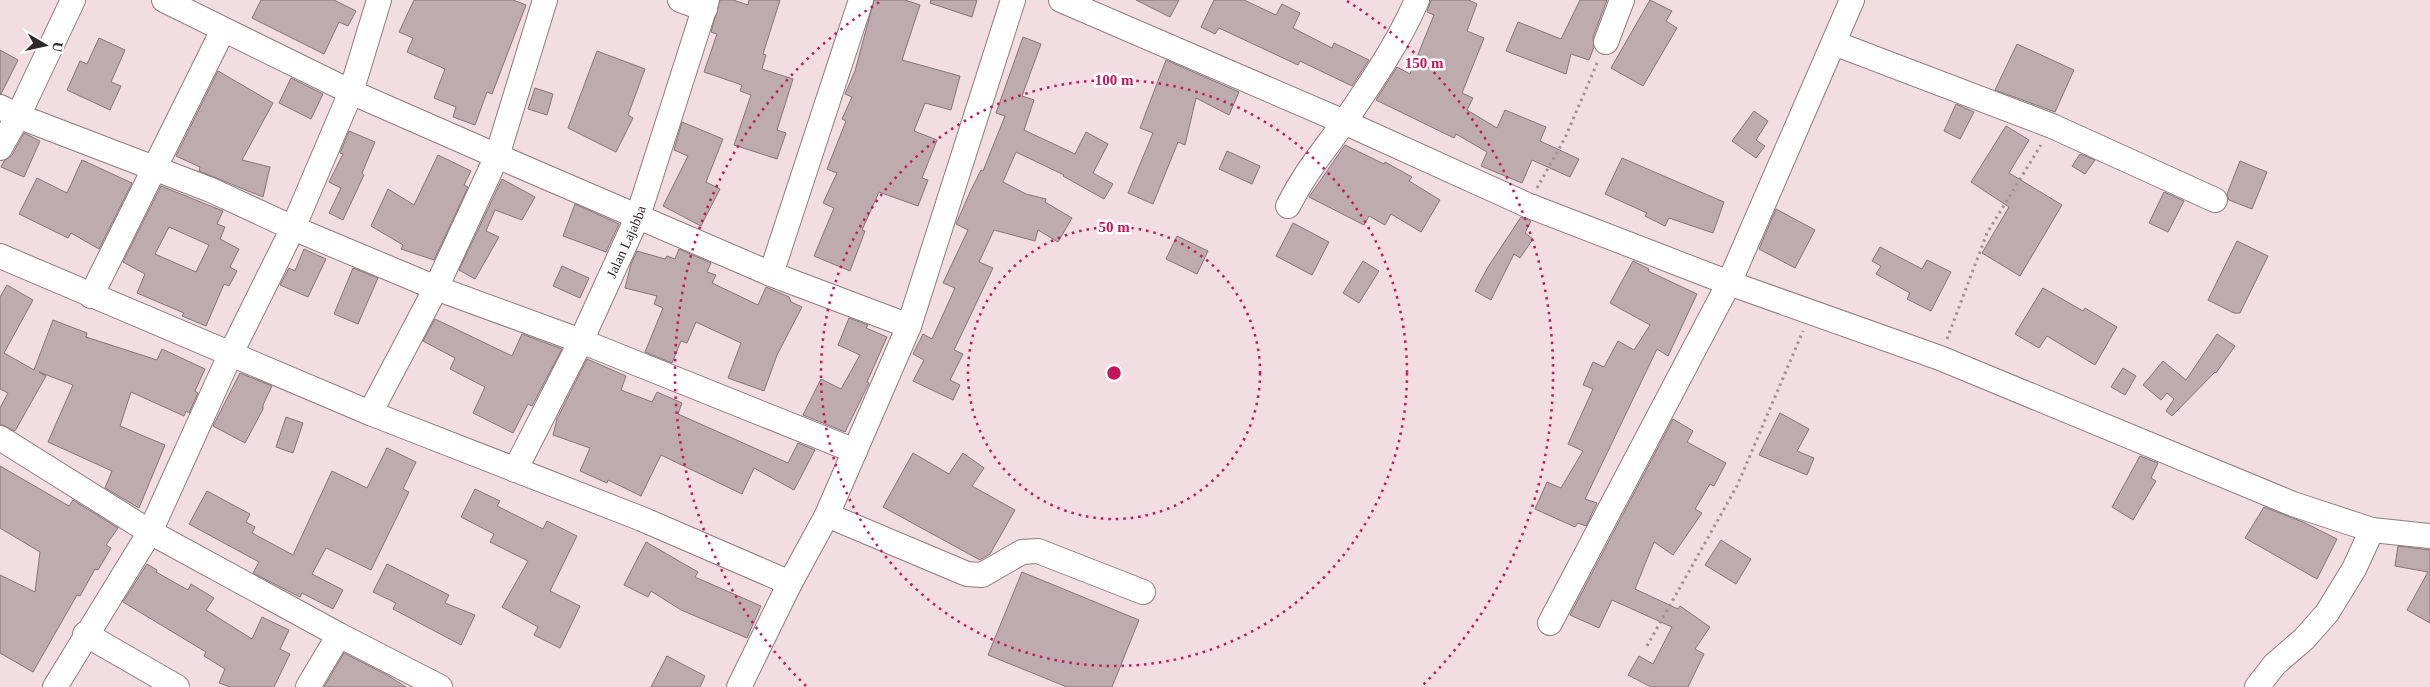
<svg xmlns="http://www.w3.org/2000/svg" width="2430" height="687" viewBox="0 0 2430 687" font-family="'Times New Roman',serif">
<style>
.building{fill:#beabaf;stroke:#857478;fill-rule:evenodd}
.lines{fill:none;stroke-linecap:round;stroke-linejoin:round}
.minor-casing{stroke:#8d7c7f;stroke-width:26}
.path{stroke:#a19295;stroke-width:3;stroke-dasharray:2.5 4;stroke-linecap:butt}
.minor{stroke:#fff;stroke-width:24}
.ring{fill:none;stroke:#c2185b;stroke-width:2.5;stroke-dasharray:2.5 5}
.labels{text-anchor:middle;dominant-baseline:central;stroke-width:5;stroke-linejoin:round;paint-order:stroke}
.street-label{font-size:14px;fill:#2f2729;stroke:#fff}
.centre{fill:#c2185b;stroke:#fff;stroke-width:2.5}
.ring-label{font-size:15px;text-anchor:middle;font-weight:bold;fill:#c2185b;stroke:#fff;stroke-width:5;stroke-linejoin:round;paint-order:stroke}
</style>
<rect width="100%" height="100%" fill="#f1dde2"/>
<g class="building">
<path d="M261,0H334L356,11L348,26L339,22L324,54L252,18Z"/>
<path d="M414,0H513L526,5L492,94L487,92L475,125L453,117L456,107L434,98L445,69L407,52L413,38L399,32Z"/>
<path d="M720,0H733L748,5L749,0H780L763,54L766,55L762,69L793,79L777,130L786,133L777,159L734,145L751,95L740,91L742,85L704,72L717,34L711,32Z"/>
<path d="M874,0H905L920,5L902,60L960,76L951,110L925,103L914,131L937,140L922,178L928,180L918,206L879,192L862,230L865,231L850,271L814,256L834,208L823,203L837,173L827,169L846,121L842,119L852,97L845,94L855,71Z"/>
<path d="M931,0H977L972,17L930,3Z"/>
<path d="M1136,0H1179L1170,17Z"/>
<path d="M1214,0H1244L1276,15L1282,4L1300,13L1293,28L1332,48L1334,43L1369,60L1352,86L1300,61L1298,65L1219,28L1215,34L1201,27Z"/>
<path d="M1431,0H1469L1477,4L1467,31L1484,38L1462,93L1473,98L1467,110L1497,128L1505,110L1546,127L1540,141L1579,159L1570,177L1532,160L1522,183L1481,166L1487,152L1456,134L1454,138L1376,100L1397,67L1410,74L1434,15L1427,12Z"/>
<path d="M1580,0H1607L1593,37L1594,47L1589,60L1571,54L1566,74L1506,51L1518,22L1561,39Z"/>
<path d="M1650,0L1672,11L1666,21L1677,28L1643,86L1611,68Z"/>
<path d="M1023,37L1041,44L1022,96L1034,100L1024,130L1075,154L1086,132L1108,144L1093,173L1113,184L1104,199L1063,176L1064,175L1016,152L1003,182L1026,194L1046,199L1045,202L1072,218L1058,242L1038,230L1035,241L994,230L979,262L993,268L954,350L963,354L950,380L960,385L953,400L913,381L924,360L913,354L923,334L932,339L955,288L943,283L968,230L956,224L971,190L981,170L983,171L1005,116L996,113Z"/>
<path d="M99,38L125,50L111,82L121,86L110,110L67,90L80,61L87,64Z"/>
<path d="M2017,44L2074,70L2055,112L1995,90Z"/>
<path d="M0,50L18,60L1,94L0,93Z"/>
<path d="M597,51L645,69L628,115L633,118L616,152L568,128Z"/>
<path d="M1166,60L1239,92L1229,115L1196,98L1185,145L1178,142L1153,204L1128,193L1153,133L1140,128Z"/>
<path d="M218,71L273,103L242,160L270,167L263,197L199,171L200,167L176,156Z"/>
<path d="M291,78L323,94L311,119L279,103Z"/>
<path d="M535,88L553,94L547,115L528,109Z"/>
<path d="M1956,104L1974,112L1960,139L1944,131Z"/>
<path d="M1754,111L1768,121L1756,140L1765,146L1756,158L1732,141Z"/>
<path d="M682,122L723,139L706,182L720,189L701,226L663,206L688,156L674,150Z"/>
<path d="M2006,126L2029,140L2009,173L2062,205L2020,276L1982,253L2009,207L1971,182Z"/>
<path d="M349,131L375,142L362,173L364,175L343,220L329,213L341,188L329,182L343,154L340,153Z"/>
<path d="M24,133L40,141L24,177L1,167L4,161L12,155Z"/>
<path d="M1345,145L1384,164L1385,162L1412,177L1409,181L1440,200L1421,232L1391,214L1385,225L1369,216L1364,225L1309,197Z"/>
<path d="M1227,151L1260,166L1252,184L1219,169Z"/>
<path d="M2080,154L2095,160L2085,174L2072,166Z"/>
<path d="M438,155L471,171L464,185L468,187L434,260L401,249L403,245L371,226L388,189L414,205Z"/>
<path d="M1622,158L1724,202L1713,233L1669,218L1665,226L1645,216L1647,213L1605,194Z"/>
<path d="M82,160L132,183L99,249L71,233L68,238L19,214L37,178L67,193Z"/>
<path d="M2240,161L2267,172L2252,209L2229,200L2227,194Z"/>
<path d="M502,179L535,197L522,220L495,210L486,231L499,237L475,279L459,270Z"/>
<path d="M161,186L223,211L217,224L225,227L220,239L239,249L230,267L237,271L229,286L224,284L206,326L182,316L184,313L137,293L145,274L123,262ZM169,227L209,245L196,272L155,254Z"/>
<path d="M2164,192L2184,201L2168,232L2149,223Z"/>
<path d="M575,204L619,224L606,252L563,236Z"/>
<path d="M1776,209L1815,230L1795,268L1759,249Z"/>
<path d="M1521,217L1531,221L1525,233L1533,239L1520,258L1514,254L1491,300L1475,291L1488,267Z"/>
<path d="M1293,223L1329,242L1312,275L1276,256Z"/>
<path d="M1177,236L1208,251L1197,274L1166,259Z"/>
<path d="M2237,241L2268,256L2240,313H2234L2208,300Z"/>
<path d="M1880,247L1922,269L1927,260L1951,272L1931,311L1907,299L1910,293L1876,274L1881,266L1872,261Z"/>
<path d="M304,249L326,259L308,297L280,285L289,268L295,271Z"/>
<path d="M679,249L711,263L707,272L716,275L712,283L758,305L766,287L789,297L791,302L802,307L777,355L764,391L728,378L741,343L696,322L687,343L681,341L672,363L645,352L663,308L654,304L657,296L625,288L631,264L637,251L665,259L667,256L675,259Z"/>
<path d="M1363,261L1379,271L1359,303L1343,293Z"/>
<path d="M1633,261L1649,269L1648,271L1697,294L1668,356L1657,349L1585,499L1597,503L1586,526L1578,523L1575,527L1535,509L1547,482L1561,488L1583,451L1568,444L1593,389L1583,385L1593,362L1604,367L1618,341L1634,350L1650,325L1610,303Z"/>
<path d="M562,266L589,278L580,298L553,286Z"/>
<path d="M353,268L378,278L358,324L334,314Z"/>
<path d="M7,285L33,300L4,353L34,370L53,320L87,333L86,337L157,360L162,349L205,369L195,391L198,393L189,413L186,411L184,416L131,392L120,426L165,445L139,508L105,488L112,471L48,442L73,385L39,372L46,376L15,431L0,424V408L8,393L0,389V297Z"/>
<path d="M2043,288L2083,311L2085,308L2117,327L2095,365L2047,336L2039,348L2015,334Z"/>
<path d="M849,318L868,325L866,328L887,337L867,382L869,383L845,432L803,415L821,379L841,389L860,355L838,345Z"/>
<path d="M435,319L512,356L522,334L562,349L532,406L528,404L513,433L473,413L485,387L450,369L455,358L423,341Z"/>
<path d="M2217,334L2235,346L2216,373L2215,372L2172,416L2166,411L2174,399L2167,393L2161,400L2143,385L2163,361L2186,380Z"/>
<path d="M587,359L626,376L621,390L652,402L657,392L682,403L678,414L788,463L798,443L815,450L794,490L754,468L742,494L661,455L641,496L608,480L607,483L580,471L590,448L553,435L557,419Z"/>
<path d="M2123,368L2136,376L2125,395L2111,387Z"/>
<path d="M240,373L272,386L263,405V409L245,443L213,426Z"/>
<path d="M1780,413L1809,429L1797,451L1814,458L1807,475L1759,455Z"/>
<path d="M286,417L303,423L293,453L276,447Z"/>
<path d="M1673,419L1693,431L1687,442L1726,463L1714,486L1710,484L1695,509L1702,513L1673,555L1654,542L1635,589L1678,609L1680,606L1710,627L1695,649L1704,654L1688,687H1651L1628,675L1639,656L1653,664L1672,627L1612,600L1599,628L1570,615Z"/>
<path d="M387,448L416,462L403,489L409,492L371,570L326,548L312,574L343,590L333,609L302,593L300,597L253,573L259,562L189,524L207,491L250,514L246,522L255,527L252,533L293,555L332,471L367,488Z"/>
<path d="M913,453L949,474L963,453L984,468L972,486L1015,510L990,554L980,560L883,507Z"/>
<path d="M2140,456L2158,463L2151,478L2156,481L2133,520L2112,507Z"/>
<path d="M0,466L69,506L73,500L118,528L106,545L111,548L98,570L95,569L80,596L77,595L33,672L0,653V575L35,592L40,552L0,528Z"/>
<path d="M475,489L500,501L497,506L543,529L547,521L577,536L550,591L580,606L560,648L534,635L538,627L502,607L528,561L490,542L494,534L461,517Z"/>
<path d="M2264,507L2303,522L2337,539L2317,579L2245,538Z"/>
<path d="M1721,540L1751,559L1736,584L1705,565Z"/>
<path d="M646,542L698,572L695,577L761,606L747,638L681,610L651,591L648,597L624,585Z"/>
<path d="M2398,546L2430,550V623L2407,610L2428,572L2395,566Z"/>
<path d="M147,564L157,570L156,572L188,590L191,584L214,598L206,610L252,639L262,617L289,630L280,649L290,654L274,687H230L219,683L225,669L204,656L206,652L123,602Z"/>
<path d="M387,564L449,595L445,603L475,615L461,645L393,609L396,603L373,592Z"/>
<path d="M1022,572L1139,620L1112,687H1067L988,655Z"/>
<path d="M344,653L387,675L406,687H324Z"/>
<path d="M667,656L705,676L700,687H651Z"/>
</g>
<g class="lines">
<defs>
<g id="minor">
<path d="M164,0L351,92L497,156L771,274L909,326"/>
<path d="M680,0L705,9"/>
<path d="M1061,0L1344,122L1527,205L1729,283L1940,358L2293,504L2372,530L2430,536"/>
<path d="M1606,42L1622,0"/>
<path d="M1834,43L2052,126L2215,200"/>
<path d="M0,107L18,116L211,190L293,228L436,288L581,341L855,451"/>
<path d="M0,148L18,116L73,0"/>
<path d="M1288,206C1305,172 1323,152 1345,121C1371,83 1399,42 1417,0"/>
<path d="M0,256L370,413L642,519L790,583"/>
<path d="M771,274L861,0"/>
<path d="M91,296L223,30"/>
<path d="M370,413L436,288L497,156L545,0"/>
<path d="M0,438L150,532L339,635L440,687"/>
<path id="s1" d="M515,470L581,341L638,216L707,0"/>
<path d="M827,515L967,574L982,575L1022,552L1038,551L1143,592"/>
<path d="M1550,623L1729,283L1852,0"/>
<path d="M85,634L177,687"/>
<path d="M55,687L150,532L231,353L293,228L351,92L379,0"/>
<path d="M308,687L339,635"/>
<path d="M739,687L790,583L827,515L909,326L1013,0"/>
<path d="M2257,687L2275,664L2304,639L2327,613L2354,569L2372,530"/>
</g>
</defs>
<use href="#minor" class="minor-casing"/>
<g class="path">
<path d="M1537,188L1565,138L1598,61"/>
<path d="M1947,339L1987,233L2041,145"/>
<path d="M1647,646L1737,486L1803,331"/>
</g>
<use href="#minor" class="minor"/>
</g>
<g class="ring">
<circle cx="1114" cy="373" r="146"/>
<circle cx="1114" cy="373" r="293"/>
<path d="M806 686A439 439 0 0 1 881 1M1347 1A439 439 0 0 1 1422 686"/>
</g>
<g class="labels">
<g class="street-label">
<text stroke="none"><textPath href="#s1" startOffset="254">Jalan Lajabba</textPath></text>
</g>
</g>
<circle cx="1114" cy="373" r="8" class="centre"/>
<g class="ring-label">
<text x="1424" y="68">150 m</text>
<text x="1114" y="85">100 m</text>
<text x="1114" y="232">50 m</text>
</g>
<g transform="translate(45 45) rotate(99)" stroke="#ffffff" stroke-width="4" paint-order="stroke">
<path d="M0-4L9 19L0 12L-9 19Z" fill="#2f2729"/>
<text y="-8" font-size="14" font-weight="bold" text-anchor="middle" fill="#2f2729">U</text>
</g>
</svg>
